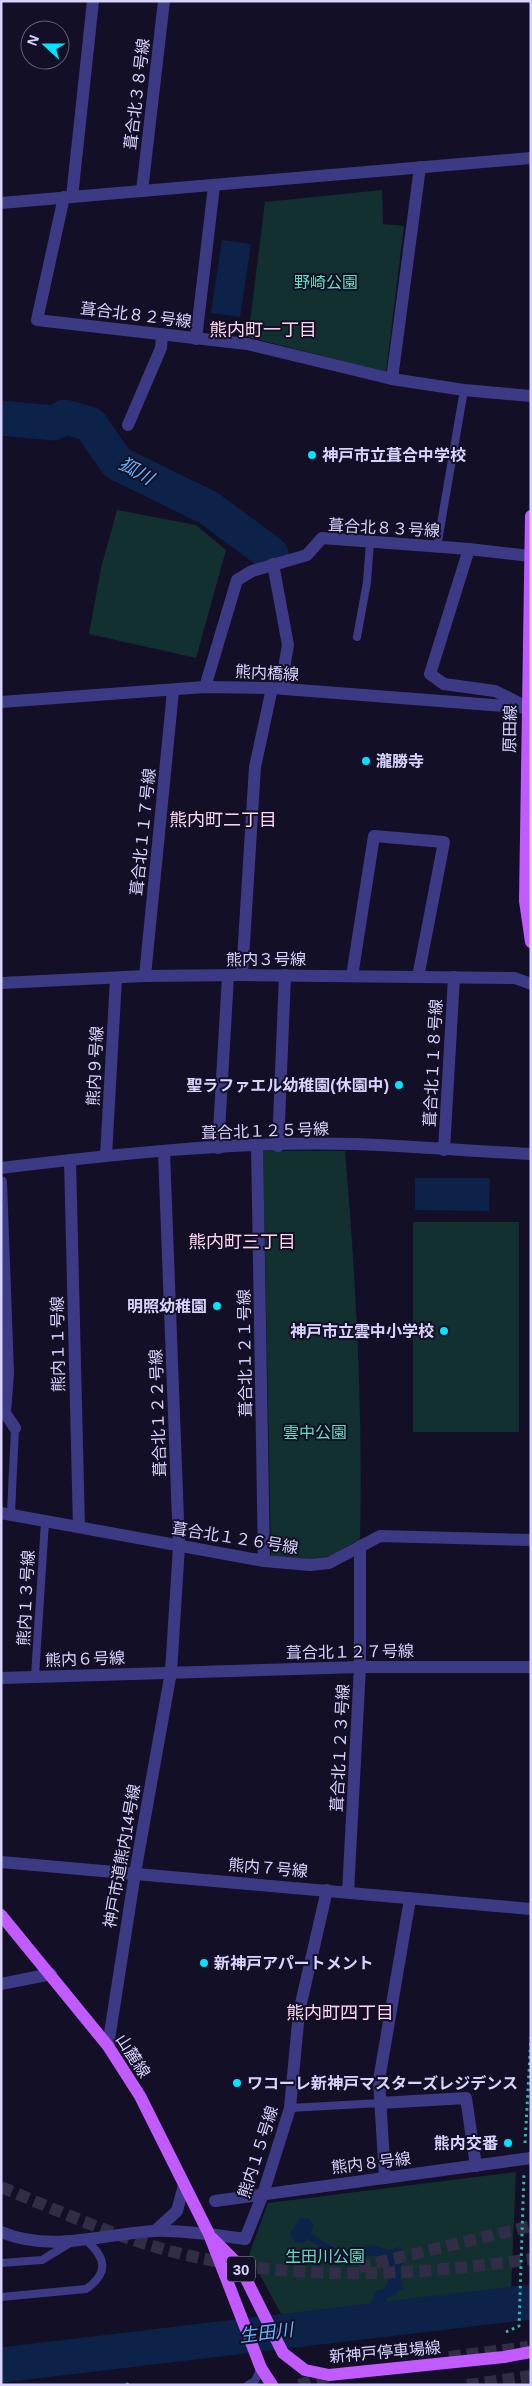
<svg xmlns="http://www.w3.org/2000/svg" width="532" height="2386" viewBox="0 0 532 2386" font-family="Arial,'Noto Sans JP',sans-serif">
<style>
.green{fill:#12302f}
.water{fill:#0c2248}
.lines{fill:none;stroke-linecap:round;stroke-linejoin:round}
.river{stroke:#0c2248;stroke-width:35}
.tertiary-tunnel{stroke:#312d47;stroke-width:12;stroke-dasharray:12 6;stroke-linecap:butt}
.path{stroke:#2fb8b0;stroke-width:3;stroke-dasharray:2.5 4;stroke-linecap:butt}
.service{stroke:#3d3a85;stroke-width:8}
.minor{stroke:#3d3a85;stroke-width:12}
.tertiary{stroke:#3d3a85;stroke-width:12}
.primary{stroke:#c25bff;stroke-width:12}
.poi-dot{fill:#00e5ff;stroke:#130f26;stroke-width:2}
.labels{text-anchor:middle;dominant-baseline:central;stroke-width:4;stroke-linejoin:round;paint-order:stroke}
.shield{fill:#130f26;stroke:#9e99be;stroke-width:1}
.shield-label{font-size:15px;font-weight:bold;fill:#d9d4ff}
.street-label{font-size:16px;fill:#d9d4ff;stroke:#130f26}
.park-label{font-size:16px;fill:#5fe0c0;stroke:#130f26}
.poi-label{font-size:16px;font-weight:bold;fill:#d9d4ff;stroke:#130f26;text-anchor:start}
.neighbourhood-label{font-size:18px;fill:#ffd6f0;stroke:#130f26}
.water-label{font-size:18px;font-style:italic;fill:#62b6ff;stroke:#130f26}
</style>
<rect width="100%" height="100%" fill="#130f26"/>
<g class="green">
<path d="M382,190L383,224L404,226L386,372L248,337L265,202Z"/>
<path d="M117,510L196,525L226,550L196,658L89,634L101,568Z"/>
<path d="M263,1151H345C356,1280 363,1410 360,1539L330,1556L310,1559L271,1556Z"/>
<rect x="413" y="1222" width="106" height="210"/>
<path d="M516,2172L511,2291L285,2321L249,2255L268,2203Z"/>
</g>
<g class="water">
<path d="M222,240L251,244L240,317L211,313Z"/>
<path d="M415,1178H490L489,1211L415,1210Z"/>
<path d="M300,2218L309,2219L314,2226L310,2233L336,2249L339,2246L345,2250L374,2245L388,2250L399,2247L406,2257L400,2269L403,2289L397,2291V2295L386,2298V2303H370L377,2290L385,2289L388,2280L392,2279C390,2248 362,2254 341,2262L307,2239L304,2243L294,2242L290,2233Z"/>
</g>
<g class="lines">
<g class="river">
<path d="M1,418L54,423L65,417L90,424L117,463L209,508L271,554"/>
<path d="M1,2365L531,2302"/>
</g>
<g class="tertiary-tunnel">
<path d="M1,2187C59,2211 117,2238 178,2253C293,2282 414,2276 531,2259"/>
<path d="M359,2267L531,2226"/>
<path d="M449,2357L528,2347"/>
<path d="M299,2385L333,2375"/>
<path d="M467,2385L531,2376"/>
</g>
<g class="path">
<path d="M525,2143L531,2037"/>
<path d="M506,2332L519,2326L524,2173"/>
<path d="M127,2385L128,2383"/>
</g>
<g class="service">
<path d="M437,547L464,390"/>
<path d="M357,637L367,582L370,542"/>
<path d="M11,1513L15,1428"/>
<path d="M35,1676L45,1522"/>
<path d="M290,2108L380,2103"/>
<path d="M1,2263L42,2260L70,2243"/>
<path d="M1,2297L86,2289C109,2273 106,2258 87,2241"/>
<path d="M248,2385L255,2381L261,2368"/>
</g>
<g class="minor">
<path d="M142,191L164,1"/>
<path d="M64,197L37,320L247,344L392,379L464,390L531,396"/>
<path d="M72,197L93,1"/>
<path d="M196,339L214,186"/>
<path d="M392,379L420,167"/>
<path d="M128,425L161,348L162,335"/>
<path d="M469,549L430,674L444,684L495,691L527,707"/>
<path d="M273,564L288,645L285,662L284,689"/>
<path d="M205,687L237,580L252,571L307,555L322,538L469,549L530,556"/>
<path d="M242,975L255,767L272,688"/>
<path d="M145,976L173,691"/>
<path d="M352,976L374,836L444,842L418,977"/>
<path d="M1,983L145,976L242,975L515,978L531,984"/>
<path d="M257,1145L264,1561"/>
<path d="M278,1146L285,975"/>
<path d="M218,1148L228,976"/>
<path d="M444,1150L454,977"/>
<path d="M106,1156L116,978"/>
<path d="M70,1160L79,1527"/>
<path d="M1,1168C117,1154 236,1141 353,1144C412,1146 471,1151 531,1154"/>
<path d="M1,1182L8,1373L5,1413L15,1428"/>
<path d="M1,1513L264,1561L310,1565L329,1563L380,1536L531,1540"/>
<path d="M1,1678L360,1667H531"/>
<path d="M1,1862L531,1909"/>
<path d="M348,1892L360,1667V1546"/>
<path d="M1,1984L51,1974"/>
<path d="M108,2046L135,1873L171,1672L179,1546L164,1152"/>
<path d="M380,2103L466,2098L476,2166"/>
<path d="M385,2178L379,2080L410,1899"/>
<path d="M215,2201L531,2158"/>
<path d="M155,2231L177,2211L184,2185"/>
<path d="M209,2234L245,2239L263,2194L290,2108L299,2012L327,1890"/>
</g>
<g class="tertiary">
<path d="M1,203L531,158"/>
<path d="M1,702L205,687L272,688L531,708"/>
<path d="M1,2232C51,2253 103,2234 154,2231C172,2230 191,2233 209,2234"/>
</g>
<g class="primary">
<path d="M531,516L525,901L531,942"/>
<path d="M1,1915L108,2046L140,2096L209,2234L261,2368L272,2385"/>
<path d="M212,2238L239,2265L283,2353L305,2370L329,2375L504,2357L531,2352"/>
</g>
</g>
<g class="poi-dot">
<circle cx="312" cy="455" r="5"/>
<circle cx="366" cy="761" r="5"/>
<circle cx="399" cy="1085" r="5"/>
<circle cx="217" cy="1306" r="5"/>
<circle cx="444" cy="1331" r="5"/>
<circle cx="204" cy="1963" r="5"/>
<circle cx="237" cy="2083" r="5"/>
<circle cx="508" cy="2143" r="5"/>
</g>
<g class="labels">
<rect class="shield" x="227" y="2256.5" width="28" height="25" rx="4"/>
<g class="shield-label">
<text x="241" y="2269">30</text>
</g>
<g class="street-label">
<text transform="translate(137 94) rotate(-83)">葺合北３８号線</text>
<text transform="translate(136 315) rotate(7)">葺合北８２号線</text>
<text transform="translate(384 528) rotate(3)">葺合北８３号線</text>
<text transform="translate(267 673) rotate(3)">熊内橋線</text>
<text transform="translate(510 729) rotate(-89)">原田線</text>
<text transform="translate(143 832) rotate(-84)">葺合北１１７号線</text>
<text x="266" y="959">熊内３号線</text>
<text transform="translate(433 1063) rotate(-87)">葺合北１１８号線</text>
<text transform="translate(95 1066) rotate(-87)">熊内９号線</text>
<text transform="translate(265 1131) rotate(-2)">葺合北１２５号線</text>
<text transform="translate(58 1344) rotate(-91)">熊内１１号線</text>
<text transform="translate(245 1353) rotate(-91)">葺合北１２１号線</text>
<text transform="translate(158 1413) rotate(-92)">葺合北１２２号線</text>
<text transform="translate(235 1538) rotate(9)">葺合北１２６号線</text>
<text transform="translate(26 1598) rotate(-87)">熊内１３号線</text>
<text transform="translate(350 1652) rotate(-1)">葺合北１２７号線</text>
<text transform="translate(85 1659) rotate(-2)">熊内６号線</text>
<text transform="translate(340 1748) rotate(-87)">葺合北１２３号線</text>
<text transform="translate(122 1856) rotate(-80)">神戸市道熊内14号線</text>
<text transform="translate(268 1868) rotate(5)">熊内７号線</text>
<text transform="translate(133 2056) rotate(57)">山麓線</text>
<text transform="translate(258 2152) rotate(-72)">熊内１５号線</text>
<text transform="translate(371 2163) rotate(-7)">熊内８号線</text>
<text transform="translate(385 2352) rotate(-5)">新神戸停車場線</text>
</g>
<g class="park-label">
<text x="326" y="282">野崎公園</text>
<text x="315" y="1432">雲中公園</text>
<text x="325" y="2256">生田川公園</text>
</g>
<g class="poi-label">
<text x="322" y="455">神戸市立葺合中学校</text>
<text x="376" y="761">瀧勝寺</text>
<text x="389" y="1085" text-anchor="end">聖ラファエル幼稚園(休園中)</text>
<text x="207" y="1306" text-anchor="end">明照幼稚園</text>
<text x="434" y="1331" text-anchor="end">神戸市立雲中小学校</text>
<text x="214" y="1963">新神戸アパートメント</text>
<text x="247" y="2083">ワコーレ新神戸マスターズレジデンス</text>
<text x="498" y="2143" text-anchor="end">熊内交番</text>
</g>
<g class="neighbourhood-label">
<text x="263" y="330">熊内町一丁目</text>
<text x="223" y="820">熊内町二丁目</text>
<text x="242" y="1242">熊内町三丁目</text>
<text x="340" y="2013">熊内町四丁目</text>
</g>
<g class="water-label">
<text transform="translate(136 471) rotate(30)">狐川</text>
<text transform="translate(266 2333) rotate(-7)">生田川</text>
</g>
</g>
<rect width="532" height="2386" fill="none" stroke="#d9d4ff" stroke-width="5"/>
<g transform="translate(45 45) rotate(291)"><circle r="24" fill="#130f26" stroke="#625e7d"/>
<path d="M0-4L9 19L0 12L-9 19Z" fill="#00e5ff"/>
<text y="-8" font-size="14" font-weight="bold" text-anchor="middle" fill="#d9d4ff">N</text>
</g>
</svg>
